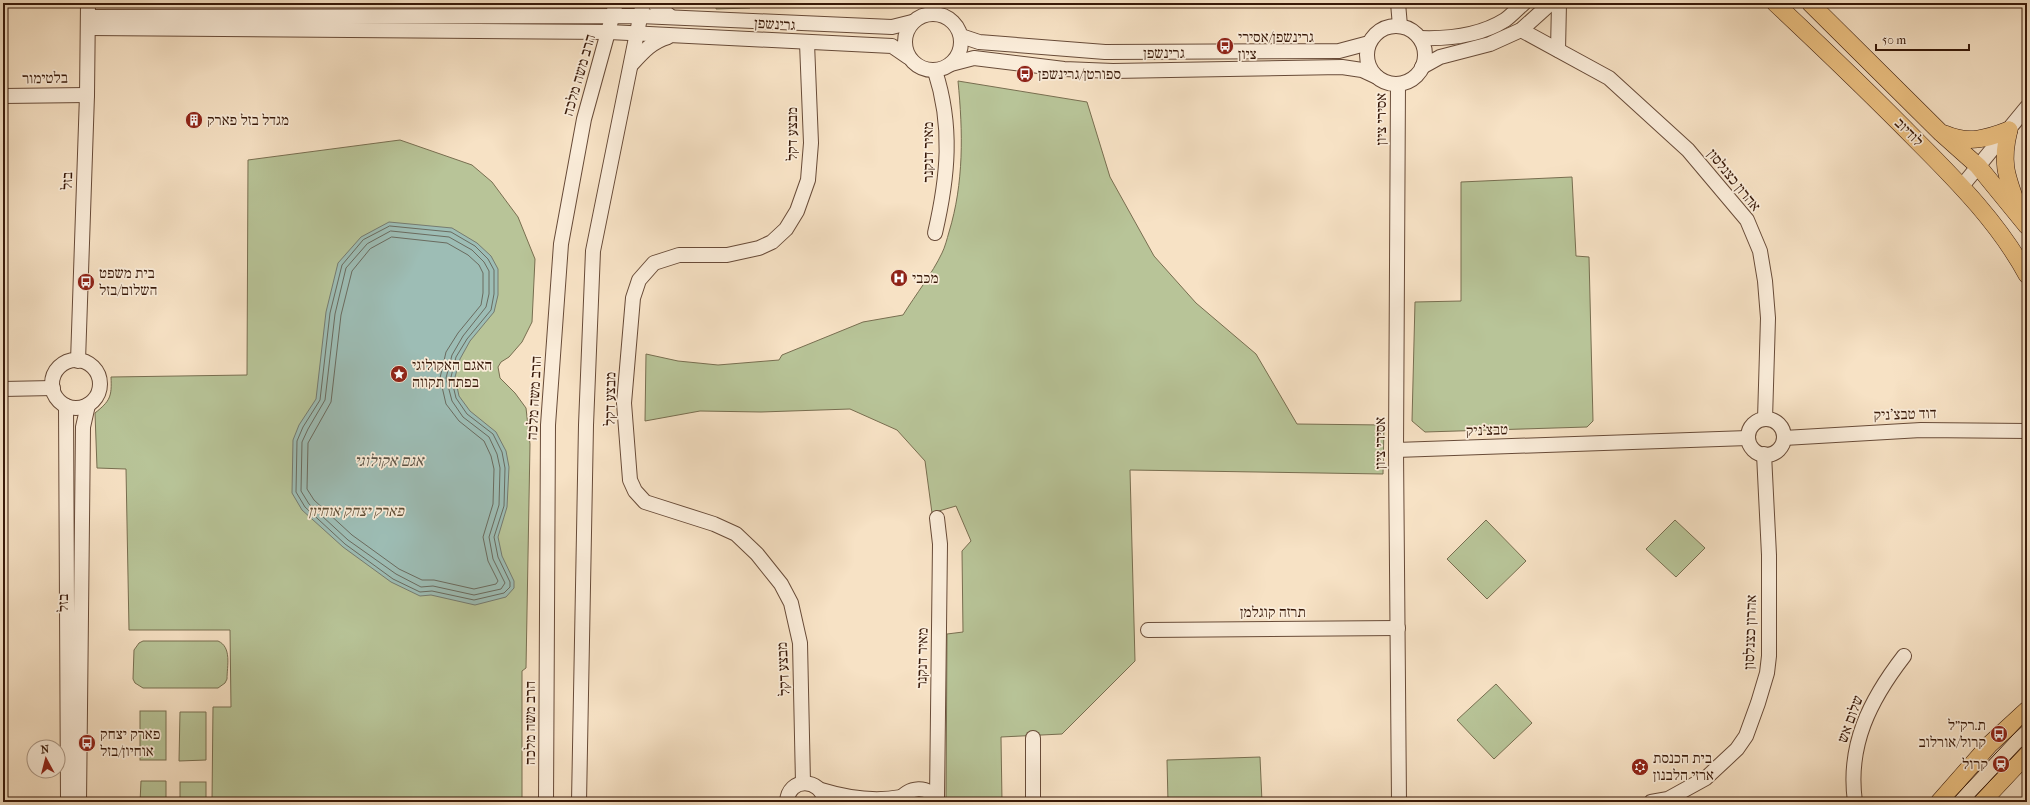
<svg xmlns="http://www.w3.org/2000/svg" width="2030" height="805" viewBox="0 0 2030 805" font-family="'IM FELL French Canon','Frank Ruhl Libre',serif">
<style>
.green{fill:#b8c498;stroke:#786e50}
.water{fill:#9dbdb5;stroke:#757b70}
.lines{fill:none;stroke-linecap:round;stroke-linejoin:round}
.shore{stroke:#6a6b5f;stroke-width:1}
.minor-casing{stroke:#684b38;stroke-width:16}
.major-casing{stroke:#381909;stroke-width:18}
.minor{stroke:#faecd9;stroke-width:14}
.major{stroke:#ecc182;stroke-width:17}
.tram{stroke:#381909;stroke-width:1}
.labels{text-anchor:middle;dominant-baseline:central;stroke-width:3.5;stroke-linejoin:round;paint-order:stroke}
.street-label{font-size:15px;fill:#381909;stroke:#faecd9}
.poi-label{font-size:15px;fill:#381909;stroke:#faecd9;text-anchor:start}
.park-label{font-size:15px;font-style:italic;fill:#5e4c34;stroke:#faecd9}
.water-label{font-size:16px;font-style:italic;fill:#5b5245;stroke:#faecd9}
</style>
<rect width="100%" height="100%" fill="#f7e2c5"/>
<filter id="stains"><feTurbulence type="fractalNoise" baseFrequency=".005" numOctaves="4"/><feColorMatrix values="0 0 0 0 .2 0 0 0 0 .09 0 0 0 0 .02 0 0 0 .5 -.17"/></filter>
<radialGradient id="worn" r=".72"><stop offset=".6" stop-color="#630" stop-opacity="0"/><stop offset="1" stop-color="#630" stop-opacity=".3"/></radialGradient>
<g class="green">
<path d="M716,3H750V8L716,9Z"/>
<path d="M958,81L1087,102L1110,177L1154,256L1196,303L1256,354L1297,424L1384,425L1383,474L1130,470L1135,661L1062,734L1001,737L1002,802H946L947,634L963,632L962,551L971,541L956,506L932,513L925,461L897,430L850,409L761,412L700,411L645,421L646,354L678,361L718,365L779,360L782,355L863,322L903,315C916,294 932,274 942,253C945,247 947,239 949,232C964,183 963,132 958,81Z"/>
<path d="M400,140L472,165L492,182L518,217L535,259L532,322L522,342L509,357L501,362L498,367L500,378L515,393L526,408L530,444L526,668L522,671V802H212L213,707H231L230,630H129L126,469L97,468L95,413C110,401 112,397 111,377L247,375L248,160Z"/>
<path d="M1572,177L1576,256L1589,257L1593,421L1587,427L1425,432L1412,421L1415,302L1461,301V182Z"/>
<path d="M1486,520L1526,561L1487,599L1447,559Z"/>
<path d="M1675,520L1705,548L1676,577L1646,549Z"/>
<path d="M143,641H218C232,647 227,666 227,679L225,683L218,688H143L135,683L133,679L134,650L139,643Z"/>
<path d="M1496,684L1532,723L1494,759L1457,720Z"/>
<rect x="140" y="711" width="26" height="49"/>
<path d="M180,712H206V760L179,761Z"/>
<path d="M1260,757L1262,802H1168L1167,760Z"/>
<path d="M141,781H166V802H140Z"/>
<rect x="180" y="782" width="26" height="20"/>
</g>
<path class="water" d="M389,222L452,228L477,243L491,256L498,269V295L494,312L470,341L460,359L455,377L459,396L470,411L496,432L506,451L509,467L507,507L498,537L502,556L514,581V588L506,597L475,605L431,595L420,596L391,582L343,547L302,510L292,493L293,440L299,425L316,399L326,312L338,263L361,237Z"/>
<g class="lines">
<g class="shore">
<path d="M390,226L451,232L475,246L488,259L494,270V294L491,310L467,339L456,357L451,377L456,398L467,414L493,434L502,452L505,468L504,506L494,537L498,557L510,582V587L504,593L474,600L432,591L420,592L393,579L345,544L305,507L296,492L297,441L303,427L320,400L330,313L342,265L363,240Z"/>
<path d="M391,231L449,237L472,250L484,262L489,271V294L486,307L463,336L452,355L446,378L452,401L463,417L489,437L497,454L500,468L499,505L489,537L493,559L505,583L501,589L474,595L433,586L421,587L396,574L348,540L309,504L301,491L302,442L308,429L325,400L335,314L346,268L367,244Z"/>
<path d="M392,237L447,243L468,255L479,265L483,273V293L481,305L458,333L446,352L440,378L446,404L459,421L484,441L491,456L494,469L493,504L483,537L488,561L498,581L496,584L474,589L434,580H422L399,569L352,535L314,500L307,489L308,443L331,402L341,315L352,271L370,249Z"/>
</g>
<defs>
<g id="minor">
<path d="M654,3L671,17"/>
<path d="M1398,3L1400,26"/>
<circle cx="933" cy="42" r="28"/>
<path d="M88,17L640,16L892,27L912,22"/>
<circle cx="1396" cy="55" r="29"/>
<path d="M88,28L609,32L892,46L908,57"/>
<path d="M1521,30L1609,78L1688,150L1747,220L1760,251L1765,281L1768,318L1765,419"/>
<path d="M961,36L979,42L1105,52L1339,51L1369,43"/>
<path d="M1420,38C1448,39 1481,35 1505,20C1512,15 1518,8 1524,3"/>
<path d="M1558,50L1559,3"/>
<path d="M951,64L974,58L1064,69L1113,71L1342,67L1362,70L1377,77"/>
<path d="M631,65C642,53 651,42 668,37"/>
<path d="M1422,67L1440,57L1490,44L1521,30L1551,3"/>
<path d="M935,71C953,126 948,177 935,233"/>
<path d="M1398,84L1396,450L1399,802"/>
<path d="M3,96L87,95"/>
<path d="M1962,186L2027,107"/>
<circle cx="76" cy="384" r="24"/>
<path d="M78,361L87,95L88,3"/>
<path d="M3,389L53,388"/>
<path d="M66,406L68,802"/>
<circle cx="1766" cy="437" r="18"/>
<path d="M1784,438L1921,430L2027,431"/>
<path d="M1396,450L1748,438"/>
<path d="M1148,630L1398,628"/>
<path d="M1033,738V802"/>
<path d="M803,783L800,643L791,603L781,584L757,554L736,534L714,524L645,502L635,491L630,480L624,403L633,298L639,280L654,263L679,255H727L759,248L772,242L786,229L797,211L808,180L811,143L807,43"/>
<path d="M821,790C847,798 874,802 901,797"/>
<path d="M937,798L940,544L937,518"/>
<path d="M79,802L83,427L88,405"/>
<path d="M546,802L548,425L561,244L584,119L616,3"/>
<path d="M579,802L586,425L593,251L643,3"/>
<path d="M787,802C788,777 821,777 825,802"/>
<path d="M898,802C907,786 930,784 938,802"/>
<path d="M1651,802L1668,799L1706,778L1737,749L1746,736L1758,703L1767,673L1769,656V555L1764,454"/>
<path d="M1855,802C1847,745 1870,700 1904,656"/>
</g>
<g id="major">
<path d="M1775,3C1824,49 1872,95 1919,143C1959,183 2000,225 2027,275"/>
<path d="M1810,3L1941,133L1978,166L2027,226"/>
<path d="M2009,130C2001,162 2006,175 2017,205"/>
<path d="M1945,134C1968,144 1986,139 2009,130"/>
<path d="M1939,802L1990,744L2027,710"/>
<path d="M1982,802L2027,754"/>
</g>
</defs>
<use href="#minor" class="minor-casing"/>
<use href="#major" class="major-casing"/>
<use href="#minor" class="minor"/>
<use href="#major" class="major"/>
<g class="tram">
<path d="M1950,802L2027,720"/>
<path d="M1970,802L2027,742"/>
</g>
</g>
<defs>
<symbol id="bus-disc" viewBox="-11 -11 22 22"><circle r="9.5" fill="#8f2418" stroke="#faecd9"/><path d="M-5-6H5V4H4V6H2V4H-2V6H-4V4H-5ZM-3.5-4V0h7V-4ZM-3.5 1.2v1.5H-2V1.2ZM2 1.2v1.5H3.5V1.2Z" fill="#fff"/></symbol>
<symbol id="building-disc" viewBox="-11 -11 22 22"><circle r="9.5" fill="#8f2418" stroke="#faecd9"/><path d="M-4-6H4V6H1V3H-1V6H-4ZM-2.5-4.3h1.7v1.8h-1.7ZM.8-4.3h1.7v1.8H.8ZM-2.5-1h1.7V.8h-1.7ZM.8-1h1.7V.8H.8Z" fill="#fff"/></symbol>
<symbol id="hospital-disc" viewBox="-11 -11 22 22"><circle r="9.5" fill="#8f2418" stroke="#faecd9"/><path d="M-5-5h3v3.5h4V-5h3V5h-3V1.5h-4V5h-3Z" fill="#fff"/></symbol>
<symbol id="sight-disc" viewBox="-11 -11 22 22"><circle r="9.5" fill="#8f2418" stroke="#faecd9"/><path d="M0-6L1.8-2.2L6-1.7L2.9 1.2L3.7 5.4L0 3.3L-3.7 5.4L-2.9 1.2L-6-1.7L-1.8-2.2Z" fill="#fff"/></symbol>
<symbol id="station-disc" viewBox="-11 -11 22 22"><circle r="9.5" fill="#8f2418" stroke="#faecd9"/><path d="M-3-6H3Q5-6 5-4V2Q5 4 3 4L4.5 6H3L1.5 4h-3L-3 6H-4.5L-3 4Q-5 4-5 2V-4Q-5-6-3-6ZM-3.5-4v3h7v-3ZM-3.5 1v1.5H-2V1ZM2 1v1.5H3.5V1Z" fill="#fff"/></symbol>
<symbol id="synagogue-disc" viewBox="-11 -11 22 22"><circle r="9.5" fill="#8f2418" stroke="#faecd9"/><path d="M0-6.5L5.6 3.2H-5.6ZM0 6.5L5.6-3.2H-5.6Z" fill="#fff"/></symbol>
</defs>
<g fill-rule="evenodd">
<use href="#bus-disc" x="1215" y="36" width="20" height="20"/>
<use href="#bus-disc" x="1015" y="64" width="20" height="20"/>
<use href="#building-disc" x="184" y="110" width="20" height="20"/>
<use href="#hospital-disc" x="889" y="268" width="20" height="20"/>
<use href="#bus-disc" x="76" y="272" width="20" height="20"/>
<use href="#sight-disc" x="389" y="364" width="20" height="20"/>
<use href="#bus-disc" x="1989" y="724" width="20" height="20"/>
<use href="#bus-disc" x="77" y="733" width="20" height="20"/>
<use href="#station-disc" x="1991" y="754" width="20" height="20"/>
<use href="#synagogue-disc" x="1630" y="757" width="20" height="20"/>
</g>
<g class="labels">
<g class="street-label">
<text transform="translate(775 24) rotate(3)">גרינשפן</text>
<text x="1164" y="53">גרינשפן</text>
<text transform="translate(579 75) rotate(-74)">הרב משה מלכה</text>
<text transform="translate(45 78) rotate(-1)">בלטימור</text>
<text transform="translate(1381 119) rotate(-90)">אסירי ציון</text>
<text transform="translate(1909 132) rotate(45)">לודיוב</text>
<text transform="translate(792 134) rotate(-90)">מבצע דקל</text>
<text transform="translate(928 152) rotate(-90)">מאיר דנקנר</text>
<text transform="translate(1734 180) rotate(51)">אהרון כצנלסון</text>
<text transform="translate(67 181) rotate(-88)">בזל</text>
<text transform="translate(534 398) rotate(-87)">הרב משה מלכה</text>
<text transform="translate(610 399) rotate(-89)">מבצע דקל</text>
<text transform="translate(1905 414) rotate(-2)">דוד טבצ'ניק</text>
<text transform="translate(1487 430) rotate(-2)">טבצ'ניק</text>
<text transform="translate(1380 443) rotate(-90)">אסירי ציון</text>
<text transform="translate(63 603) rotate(-90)">בזל</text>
<text x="1273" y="612">תרזה קוגלמן</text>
<text transform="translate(1750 632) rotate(-88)">אהרון כצנלסון</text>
<text transform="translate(922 658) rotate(-89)">מאיר דנקנר</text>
<text transform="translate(783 669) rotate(-93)">מבצע דקל</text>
<text transform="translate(1850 719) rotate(-70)">שלום אש</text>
<text transform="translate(530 723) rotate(-90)">הרב משה מלכה</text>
</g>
<g class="poi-label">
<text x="1238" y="37">גרינשפן/אסירי<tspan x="1238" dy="17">ציון</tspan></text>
<text x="1038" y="74">ספורטן/גרינשפן</text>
<text x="207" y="120">מגדל בזל פארק</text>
<text x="99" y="273">בית משפט<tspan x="99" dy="17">השלום/בזל</tspan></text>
<text x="912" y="278">מכבי</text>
<text x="412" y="365">האגם האקולוגי<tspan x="412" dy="17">בפתח תקווה</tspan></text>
<text x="1986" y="725" text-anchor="end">ת.רק״ל<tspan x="1986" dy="17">קרול/אורלוב</tspan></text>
<text x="100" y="734">פארק יצחק<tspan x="100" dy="17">אוחיון/בזל</tspan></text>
<text x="1653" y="758">בית הכנסת<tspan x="1653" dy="17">ארזי הלבנון</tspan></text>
<text x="1988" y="764" text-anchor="end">קרול</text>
</g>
<g class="park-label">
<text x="356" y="511">פארק יצחק אוחיון</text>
</g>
<g class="water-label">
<text x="389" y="460">אגם אקולוגי</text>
</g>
</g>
<rect width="2030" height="805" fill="none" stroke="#f7e2c5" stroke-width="16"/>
<rect x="4" y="4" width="2022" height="797" fill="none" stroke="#381909" stroke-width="2"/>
<rect x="8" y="8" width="2014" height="789" fill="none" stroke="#381909"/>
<g transform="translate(46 759) rotate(353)"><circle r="19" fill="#faecd9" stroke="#ac9886"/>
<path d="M0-3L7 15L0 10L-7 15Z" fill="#8f2418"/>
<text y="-6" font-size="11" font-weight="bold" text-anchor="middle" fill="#381909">N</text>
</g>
<path d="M1876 44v6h93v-6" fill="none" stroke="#381909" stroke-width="2"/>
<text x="1882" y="44" font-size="12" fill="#381909" stroke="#faecd9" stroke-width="3" paint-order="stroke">50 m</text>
<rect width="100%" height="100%" filter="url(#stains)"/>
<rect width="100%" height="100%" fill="url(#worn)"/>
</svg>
